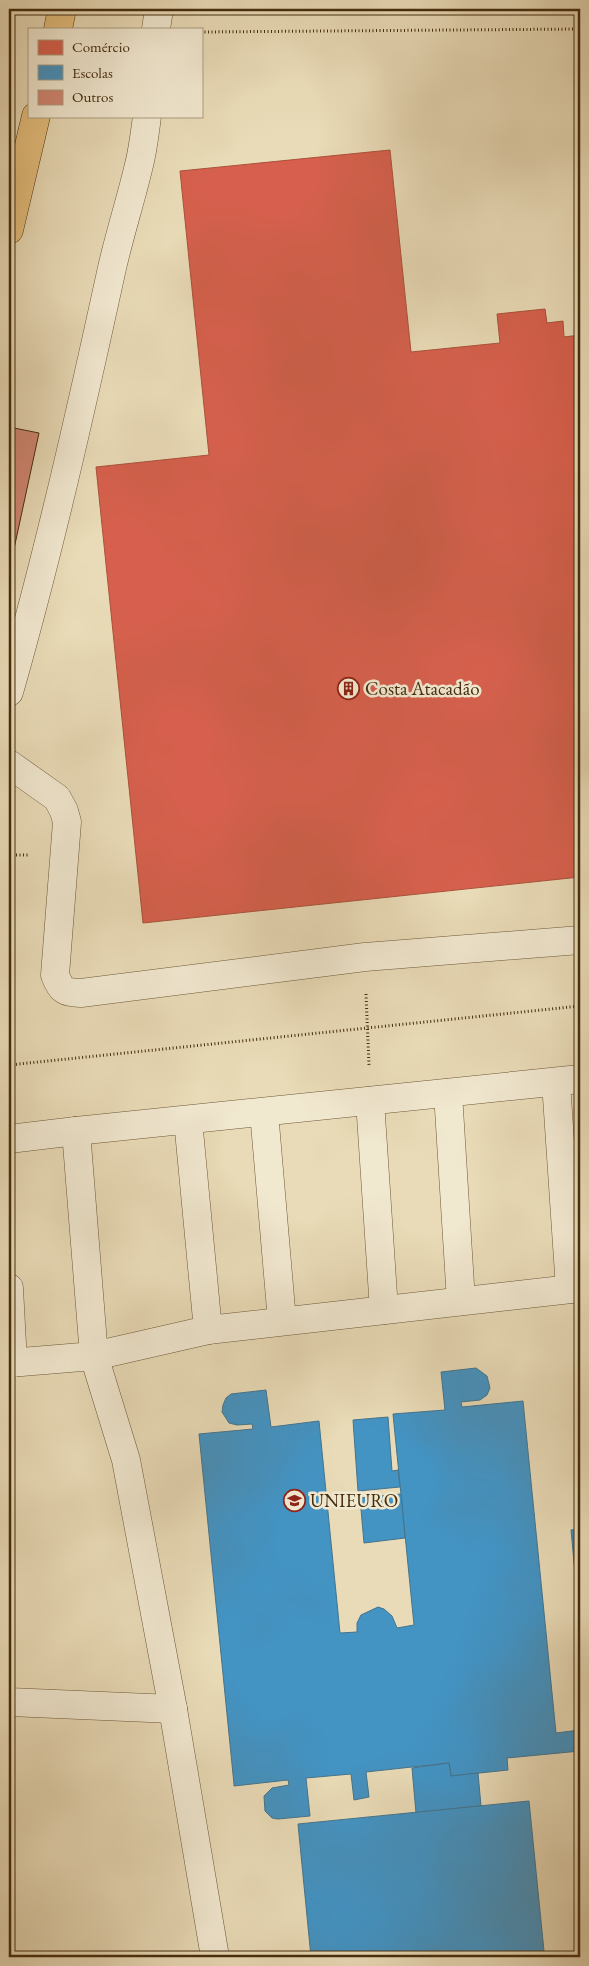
<svg xmlns="http://www.w3.org/2000/svg" width="589" height="1966" viewBox="0 0 589 1966" font-family="'EB Garamond',serif">
<style>
.shops{fill:#d6604d;stroke:#aa513a}
.schools{fill:#4393c3;stroke:#44748d}
.building{fill:#d08672;stroke:#452d0e}
.lines{fill:none;stroke-linecap:round;stroke-linejoin:round}
.minor-casing{stroke:#6e5838;stroke-width:29}
.major-casing{stroke:#452d0e;stroke-width:29}
.path{stroke:#452d0e;stroke-width:3;stroke-dasharray:1 2.5;stroke-linecap:butt}
.minor{stroke:#f1e8d0;stroke-width:28}
.major{stroke:#e4be7c;stroke-width:28}
.labels{text-anchor:middle;dominant-baseline:central;stroke-width:5;stroke-linejoin:round;paint-order:stroke}
.poi-label{font-size:19px;fill:#452d0e;stroke:#f1e8d0;text-anchor:start}
</style>
<rect width="100%" height="100%" fill="#e9dbb7"/>
<filter id="stains"><feTurbulence type="fractalNoise" baseFrequency=".004" numOctaves="4"/><feColorMatrix values="0 0 0 0 .2 0 0 0 0 .09 0 0 0 0 .02 0 0 0 .5 -.17"/></filter>
<radialGradient id="worn" r=".72"><stop offset=".6" stop-color="#630" stop-opacity="0"/><stop offset="1" stop-color="#630" stop-opacity=".3"/></radialGradient>
<path class="shops" d="M390,150L411,352L500,343L497,314L545,309L547,323L563,321L564,337L580,335V877L143,923L96,467L209,455L180,171Z"/>
<g class="schools">
<path d="M476,1368L487,1376L490,1388L487,1395L480,1400L461,1402L462,1407L523,1401L556,1733L580,1730V1751L507,1758L508,1770L451,1776L449,1763L366,1772L369,1797L354,1800L351,1774L306,1778L310,1816L278,1819L272,1818L265,1811L264,1796L272,1788L289,1785L288,1780L234,1786V1784L199,1434L253,1429L252,1424L237,1425L229,1423L222,1412L223,1405L226,1398L231,1394L266,1390L271,1427L319,1421L340,1633L357,1632V1623L361,1615L378,1607L384,1609L392,1616L397,1628L414,1625L393,1414L445,1410L441,1372Z"/>
<path d="M388,1417L392,1471L398,1470L400,1487L358,1491L353,1420Z"/>
<path d="M401,1494L405,1538L364,1543L360,1498Z"/>
<path d="M580,1529V1626L571,1530Z"/>
<path d="M449,1763L451,1776L478,1773L481,1806L416,1813L412,1768Z"/>
<path d="M529,1801L544,1951L481,1957H311L298,1824Z"/>
</g>
<path class="building" d="M9,427L39,433L9,572Z"/>
<g class="lines">
<defs>
<g id="minor">
<path d="M156,29L159,9"/>
<path d="M9,692C49,552 81,410 112,268C120,233 131,199 139,165C143,149 145,132 147,116"/>
<path d="M9,764L57,798L64,811L67,822L55,975C61,991 64,992 81,993L365,957L580,940"/>
<path d="M556,1082L570,1289"/>
<path d="M448,1093L461,1301"/>
<path d="M370,1101L384,1310"/>
<path d="M264,1112L282,1321"/>
<path d="M188,1120L208,1330"/>
<path d="M76,1131L580,1079"/>
<path d="M9,1139L76,1131L94,1356L126,1460L173,1709L215,1957"/>
<path d="M9,1288L13,1363"/>
<path d="M9,1363L94,1356L208,1330L580,1288"/>
<path d="M9,1702L173,1709"/>
</g>
<g id="major">
<path d="M58,29L62,9"/>
<path d="M9,230L36,116"/>
</g>
</defs>
<use href="#minor" class="minor-casing"/>
<use href="#major" class="major-casing"/>
<g class="path">
<path d="M201,32L580,29"/>
<path d="M9,855H28"/>
<path d="M366,994L369,1065"/>
<path d="M9,1065L580,1006"/>
</g>
<use href="#minor" class="minor"/>
<use href="#major" class="major"/>
</g>
<defs>
<symbol id="building-ring" viewBox="-11 -11 22 22"><circle r="9.5" fill="#f1e8d0" stroke="#8f2418" stroke-width="1.5"/><path d="M-4-6H4V6H1V3H-1V6H-4ZM-2.5-4.3h1.7v1.8h-1.7ZM.8-4.3h1.7v1.8H.8ZM-2.5-1h1.7V.8h-1.7ZM.8-1h1.7V.8H.8Z" fill="#8f2418"/></symbol>
<symbol id="university-ring" viewBox="-11 -11 22 22"><circle r="9.5" fill="#f1e8d0" stroke="#8f2418" stroke-width="1.5"/><path d="M0-5L7-2L0 1L-7-2ZM-4 1L0 2.5L4 1V4Q0 6-4 4Z" fill="#8f2418"/></symbol>
</defs>
<g fill-rule="evenodd">
<use href="#building-ring" x="336" y="676" width="25" height="25"/>
<use href="#university-ring" x="282" y="1488" width="25" height="25"/>
</g>
<g class="labels">
<g class="poi-label">
<text x="365" y="688">Costa Atacadão</text>
<text x="310" y="1500">UNIEURO</text>
</g>
</g>
<rect width="589" height="1966" fill="none" stroke="#e9dbb7" stroke-width="30"/>
<rect x="10" y="10" width="569" height="1946" fill="none" stroke="#452d0e" stroke-width="2.5"/>
<rect x="15" y="15" width="559" height="1936" fill="none" stroke="#452d0e"/>
<rect x="28" y="28" width="175" height="90" fill="#f1e8d0" stroke="#ac9d82"/>
<rect x="38" y="40" width="25" height="15" fill="#d6604d" stroke="#ac9d82"/>
<text x="72" y="52" font-size="15" fill="#452d0e">Comércio</text>
<rect x="38" y="65" width="25" height="15" fill="#4393c3" stroke="#ac9d82"/>
<text x="72" y="78" font-size="15" fill="#452d0e">Escolas</text>
<rect x="38" y="90" width="25" height="15" fill="#d08672" stroke="#ac9d82"/>
<text x="72" y="102" font-size="15" fill="#452d0e">Outros</text>
<rect width="100%" height="100%" filter="url(#stains)"/>
<rect width="100%" height="100%" fill="url(#worn)"/>
</svg>
